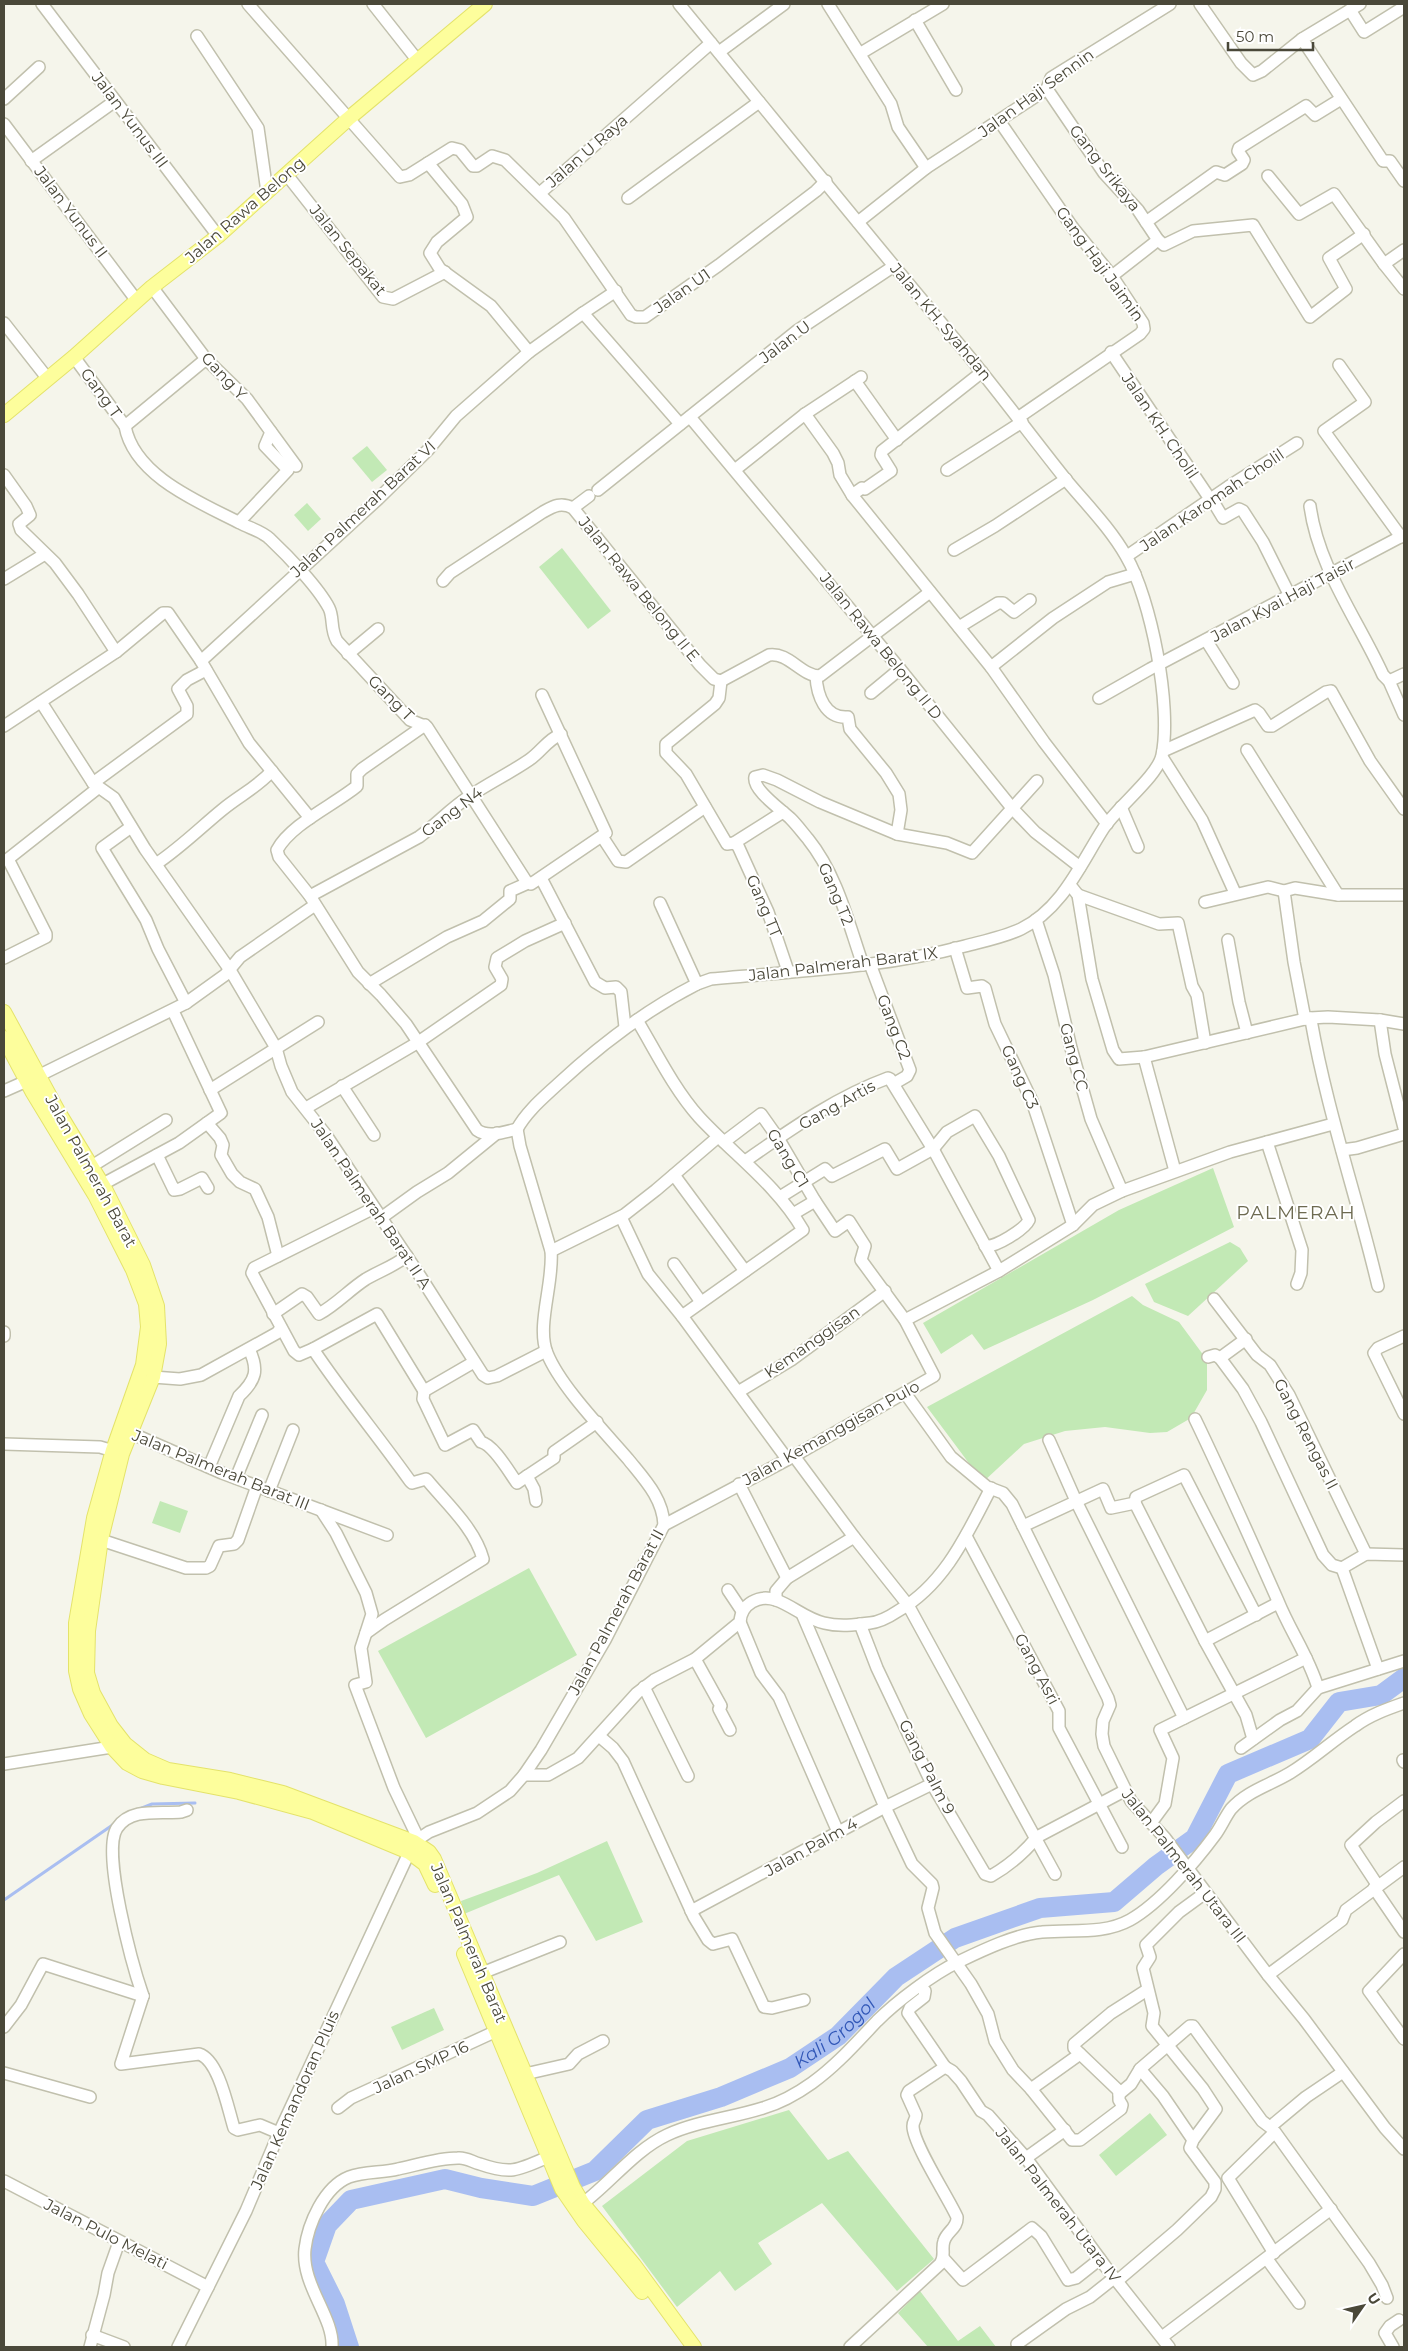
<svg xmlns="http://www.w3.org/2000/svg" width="1408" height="2351" viewBox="0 0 1408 2351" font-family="Montserrat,sans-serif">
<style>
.green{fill:#c2e9b5}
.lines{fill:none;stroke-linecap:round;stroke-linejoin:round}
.stream{stroke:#a9bef1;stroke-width:3}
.river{stroke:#a9bef1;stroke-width:20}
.minor-casing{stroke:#c1c0ad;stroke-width:14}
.major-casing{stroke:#e4e36b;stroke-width:16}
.minor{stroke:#fff;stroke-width:11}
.major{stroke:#fdfe9c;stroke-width:14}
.labels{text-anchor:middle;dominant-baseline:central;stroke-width:4;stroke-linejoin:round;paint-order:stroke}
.street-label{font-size:16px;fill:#4a4839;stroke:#fff}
.water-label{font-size:18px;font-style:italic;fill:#3157b7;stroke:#fff}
.quarter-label{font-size:19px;letter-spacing:1px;fill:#6d6a50;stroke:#fff}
</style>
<rect width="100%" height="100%" fill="#f5f5eb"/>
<g class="green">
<path d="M367,446L387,470L372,482L352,458Z"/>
<path d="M307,503L321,519L308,531L294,515Z"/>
<path d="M562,548L611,611L588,629L539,567Z"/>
<path d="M1213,1168L1234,1227L1093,1300L984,1350L972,1334L941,1354L923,1323L1119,1210Z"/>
<path d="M1230,1242L1240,1248L1248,1261L1188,1316L1154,1302L1145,1284Z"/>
<path d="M1132,1296L1143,1305L1179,1322L1207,1360V1390L1191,1418L1167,1432L1150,1433L1105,1427L1065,1431L1024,1444L983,1482L927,1407Z"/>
<path d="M160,1501L188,1511L180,1533L152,1523Z"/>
<path d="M529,1568L577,1655L426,1738L378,1651Z"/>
<path d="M607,1841L643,1922L596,1941L559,1875L464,1914L461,1901L537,1873Z"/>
<path d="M434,2008L444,2030L402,2050L391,2027Z"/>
<path d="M789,2110L828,2160L848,2151L934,2259L897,2291L822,2203L758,2243L772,2264L735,2291L720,2271L677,2307L602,2206L687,2141Z"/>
<path d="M1150,2113L1167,2135L1116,2176L1099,2155Z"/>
<path d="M920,2291L958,2341L980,2326L996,2347H928L898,2313Z"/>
</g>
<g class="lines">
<g class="stream">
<path d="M137,1810L152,1804L195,1803"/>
<path d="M4,1900L114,1824"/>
</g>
<path class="river" id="s1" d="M349,2347L335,2304L314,2262L327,2225L351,2200L445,2179L481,2188L533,2196L595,2171L647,2120L721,2097L790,2068L838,2036L896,1977L955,1938L1040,1908L1114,1902L1156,1866L1195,1838L1228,1774L1310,1739L1339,1702L1381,1695L1404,1678"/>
<defs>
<g id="minor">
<path d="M42,4L218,236"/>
<path d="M248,4L400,177L409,175L452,148L460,150L473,166H477L492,156L505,160L564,218L631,315L636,317H645L719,265L816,191L826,181"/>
<path d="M373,4L418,61"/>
<path d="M828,4L891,104L898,127L926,168"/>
<path d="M1200,4L1241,63L1253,75L1262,71L1302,39"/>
<path d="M1360,4L1302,39L1383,161H1390L1404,181"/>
<path d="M1350,10L1364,32L1404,7"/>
<path d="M915,20L956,90"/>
<path d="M197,36L258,128L267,192"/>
<path d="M719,52L784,4"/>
<path d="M861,53L943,4"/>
<path d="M1047,89L1104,173L1138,210L1158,240L1112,276"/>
<path d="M4,99L39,67"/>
<path d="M1000,122L1073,228L1112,276L1143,323L1144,329L1140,334L1019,417"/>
<path d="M4,124L137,301"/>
<path d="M31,161L115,101"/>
<path d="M428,163L462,204L467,217L437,242L430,253L440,269L491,306L529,352"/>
<path d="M287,175L383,297L393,299L445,272"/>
<path d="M1268,176L1299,214L1334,194L1384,264L1404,289"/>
<path d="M540,193L711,43"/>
<path d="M628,198L759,102"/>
<path d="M858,222L926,168L1047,89L1051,78L1170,4"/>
<path d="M1146,222L1216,172L1225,175L1242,164L1244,160L1238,151L1239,148L1306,106L1315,115L1341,99"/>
<path d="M1158,240L1164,245L1193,231L1253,225L1310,317L1346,289L1329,258L1364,234"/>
<path d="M1384,264L1404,250"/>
<path d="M152,287L206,359L247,399L296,466"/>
<path d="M583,313L616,291"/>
<path d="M4,323L48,379"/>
<path d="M1111,352L1210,499"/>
<path d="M74,357L125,426C134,476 199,502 240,523C249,528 262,531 270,539C288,556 318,587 329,608C334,618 330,629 337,641L410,720L427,727L526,881L531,884L606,833L542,695"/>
<path d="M1339,365L1365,402L1324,431L1401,537"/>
<path d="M855,381L897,440"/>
<path d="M805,414L833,453L838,463L840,475L852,495L991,667L1044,742L1107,824"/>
<path d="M690,417L900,669L1012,808L1035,832L1080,867"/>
<path d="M125,426L206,359"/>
<path d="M736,469L805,414L861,377"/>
<path d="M947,470L1022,422"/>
<path d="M4,475L26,506L30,515L19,524L21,530L55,563L78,594L116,652"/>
<path d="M598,490L798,330L894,266"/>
<path d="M852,495L862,488L865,489L891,471L881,455L882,451L982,372"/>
<path d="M1211,498L1223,518L1239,509L1243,511L1263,542L1290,596"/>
<path d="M1310,506C1318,567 1358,620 1383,675L1389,681L1404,715"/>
<path d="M573,508L589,496"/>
<path d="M239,522L288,470L265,446L271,432"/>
<path d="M954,550L995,526L1066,479"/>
<path d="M1127,556L1228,487L1297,443"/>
<path d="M4,579L45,554"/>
<path d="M443,581L450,573L543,512C554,506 561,502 573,508L700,665L714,679L721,681"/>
<path d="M959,627L998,603H1003L1014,612L1030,600"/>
<path d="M1206,640L1233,683"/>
<path d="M348,654L378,629"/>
<path d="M201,661L378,499L428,450L456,416L529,352L583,313L680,424"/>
<path d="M991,667L1053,618L1108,582L1135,574"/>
<path d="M816,676C817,695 825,719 848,717L850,729L886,773L899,794L901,810L897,834"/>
<path d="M721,681L719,698L715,704L666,744V753L686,774L727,844L734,843L783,812"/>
<path d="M721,681L769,655C789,652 801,676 820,676L930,592"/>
<path d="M1389,681L1404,674"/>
<path d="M871,693L900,669"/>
<path d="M1099,698L1150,669L1404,535"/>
<path d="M41,702L93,783L114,798L145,849L230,970L276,1048L281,1066L292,1092L326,1135L420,1276L483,1375L488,1378L497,1376L546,1351"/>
<path d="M425,725L362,769L357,774V786C334,805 291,824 277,850L279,857L310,896L358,972L381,995L406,1024L477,1130C488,1138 505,1132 517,1129"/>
<path d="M4,726L116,652L163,613H168L201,661L249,743L310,818"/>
<path d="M1247,750L1338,895"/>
<path d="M1163,751L1255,710L1259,713L1268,726H1272L1326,692L1331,691L1370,761L1404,809"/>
<path d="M1162,757L1202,820L1235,893"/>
<path d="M93,783L187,714V706L178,689L187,680L206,670"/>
<path d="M1121,807L1138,847"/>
<path d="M131,827L102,848L146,920L158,949L186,1003"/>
<path d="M603,838L618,861L626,862L705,807"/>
<path d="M734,843L738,846L768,912L788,971"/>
<path d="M156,864C180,848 200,828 222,810C240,795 255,789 272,771"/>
<path d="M541,878L595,982L605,988L616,987L621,992L625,1027"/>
<path d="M1070,885L1078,895L1092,979L1113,1050L1119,1059L1144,1057L1305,1019"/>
<path d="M1078,895L1159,924L1178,923L1192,986L1197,995L1205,1043"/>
<path d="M310,896L419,837C437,824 451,808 470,796C489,783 510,773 529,760C541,752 547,740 561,734"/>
<path d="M1205,902L1268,887L1284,891"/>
<path d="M660,903L697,984"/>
<path d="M1036,920L1054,975L1071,1048L1091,1119L1122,1191"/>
<path d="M1228,940L1239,1002L1247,1033"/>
<path d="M955,948L967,988L982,986L985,988L995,1024L1032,1101L1073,1225"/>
<path d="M4,958L46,937V934L8,859L98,788"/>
<path d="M870,964L910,1070L907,1076L895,1083"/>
<path d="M863,965C848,922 837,875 808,839C802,832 797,825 791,819C782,810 752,790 755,777L763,775L777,780L820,802L897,834L947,843L972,853L1037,781"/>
<path d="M369,984L447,937L483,921L510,899V891L528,883"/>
<path d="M1310,1018L1328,1017L1380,1020L1404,1024"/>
<path d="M1305,1019L1310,1018L1311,1020C1327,1111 1357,1197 1378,1286"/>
<path d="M1305,1019L1294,962L1284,891L1295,888L1338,895H1404"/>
<path d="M637,1020C656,1052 674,1089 699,1117C734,1155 777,1185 803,1230L682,1316"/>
<path d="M1380,1020L1385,1054L1404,1128"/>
<path d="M1144,1057L1175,1171"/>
<path d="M342,1086L374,1135"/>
<path d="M210,1090L318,1022"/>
<path d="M4,1091L38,1076L186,1003L225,975L240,957L315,905"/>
<path d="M306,1108L417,1043L501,985L502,979L495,967L497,958L525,941L565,923"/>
<path d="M207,1123L220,1138L223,1145L221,1155L232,1174L240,1182L255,1189L268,1217L278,1256"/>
<path d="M517,1129C527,1111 543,1098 558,1084C600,1045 646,1010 697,984L711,979C796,971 883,968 965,946C984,941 1004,937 1021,929C1062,909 1080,865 1103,829C1116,808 1158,776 1162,755C1172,707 1151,598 1126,556C1110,528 1087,505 1067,481C1030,435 996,388 958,343C864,231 772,117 679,4"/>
<path d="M724,1142L761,1114L778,1138L815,1201"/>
<path d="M1267,1142L1302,1250L1301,1273L1297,1284"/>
<path d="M1342,1150L1357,1148L1404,1134"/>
<path d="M157,1155L174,1190L180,1189L202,1178L208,1188"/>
<path d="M745,1161C790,1130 836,1097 888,1078L890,1079L933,1149L999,1271"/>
<path d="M92,1166L166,1120"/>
<path d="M674,1175L745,1271"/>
<path d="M103,1184L179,1143L221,1113L173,1011"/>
<path d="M780,1197L825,1169L832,1176L885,1149L897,1169L933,1149L947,1132L975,1116L999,1156L1029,1220C1025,1229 995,1248 985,1246"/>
<path d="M621,1217L648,1274L682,1316L787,1459"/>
<path d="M381,1218L417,1192L448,1173L497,1133"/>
<path d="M551,1251L624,1215L656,1190L718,1137"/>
<path d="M674,1264L701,1302"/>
<path d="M1214,1299L1257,1355L1270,1365L1289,1395L1366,1554"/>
<path d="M273,1314L302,1294L307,1297L319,1314C337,1304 349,1290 366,1279C380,1271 394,1266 407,1256"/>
<path d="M905,1320L999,1271L1073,1225L1093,1205L1122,1191L1230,1152L1333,1124"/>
<path d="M4,1332V1336"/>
<path d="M1404,1336L1378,1348L1374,1353L1404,1414"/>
<path d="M313,1349L377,1314L424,1391L474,1362"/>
<path d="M1208,1357L1215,1355L1220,1358L1243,1389L1261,1422L1323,1555L1332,1565L1342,1568"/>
<path d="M1220,1358L1246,1339"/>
<path d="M153,1377L180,1379L201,1375L277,1333L281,1328"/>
<path d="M424,1391L423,1399L445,1445L473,1430L481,1442C494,1445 509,1472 517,1483L527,1476"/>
<path d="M738,1392L791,1360L885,1291"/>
<path d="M905,1393L951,1457L987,1487L1003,1493L1012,1504L1108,1698L1110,1705L1103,1721L1102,1734L1104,1746L1131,1801L1165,1838L1268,1975L1304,2019L1385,2128L1404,2149"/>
<path d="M1195,1419C1224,1479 1251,1540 1278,1601C1290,1631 1309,1657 1318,1688"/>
<path d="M124,1430L222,1473L387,1535"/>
<path d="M1049,1440L1076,1501L1184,1718"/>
<path d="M4,1444L100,1447L120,1453"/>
<path d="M794,1456L854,1537L908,1605L1055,1874"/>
<path d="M209,1467L239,1396C256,1380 259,1370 249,1349"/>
<path d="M236,1478L262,1415"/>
<path d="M739,1484L787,1578"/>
<path d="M269,1491L293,1430"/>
<path d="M536,1501L534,1489L527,1476L554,1458V1452L597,1422"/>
<path d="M321,1510L336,1533L366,1593L372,1614L361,1648L366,1682L355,1685L394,1788L418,1838"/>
<path d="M664,1525L794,1456L934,1376L905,1320L861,1260L865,1246L849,1221L835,1231L815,1201L793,1214"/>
<path d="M1023,1526L1103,1489L1111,1508L1135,1503"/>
<path d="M966,1536L1059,1711V1728L1122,1847"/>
<path d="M92,1537L186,1568H206L210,1566L219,1546L234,1544L238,1540L257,1486"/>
<path d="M1342,1568L1378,1669"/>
<path d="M1342,1568L1366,1554L1404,1555"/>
<path d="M728,1590L742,1611"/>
<path d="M776,1600V1591L787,1578L854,1537"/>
<path d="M803,1616L885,1807L912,1864L932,1884L933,1888L928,1908L935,1933L971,1984L988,2014L995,2041L1013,2070L1031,2089L1072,2140H1080L1121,2109L1122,2105L1119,2100V2091L1074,2048V2044L1111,2013L1147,1990"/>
<path d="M740,1622L761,1673L779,1697L838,1832"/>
<path d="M860,1624L877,1668L932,1784L985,1874L991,1876C1010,1865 1023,1854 1037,1837L1124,1791"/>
<path d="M366,1633L384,1620L483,1559C475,1529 447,1504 428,1481L426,1479L412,1483L410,1481C378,1436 343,1394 313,1349L299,1355L294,1351L252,1273L254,1268L374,1208"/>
<path d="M1205,1641L1278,1603"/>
<path d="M695,1659L721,1706L719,1709L730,1730"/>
<path d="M644,1687L688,1776"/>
<path d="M599,1736L613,1748L623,1761L694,1917L708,1940L713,1944L732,1939L764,2007L772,2008L804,2000"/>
<path d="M1253,1739L1246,1715L1205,1641L1135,1503L1136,1497L1184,1475L1256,1615"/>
<path d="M1241,1748L1280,1720L1297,1711L1318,1688L1404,1661"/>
<path d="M1403,1760L1404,1762"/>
<path d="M4,1764L118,1746"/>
<path d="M524,1775H548L578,1758L637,1693L654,1680L695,1659L740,1622C741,1604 759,1594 776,1600C793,1606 806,1619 824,1623C839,1627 855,1625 870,1623C880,1622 889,1617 898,1611C945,1584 967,1534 991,1488"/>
<path d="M1151,1823L1165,1804L1173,1758L1160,1730L1306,1658"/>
<path d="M1378,1886L1351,1845L1376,1822L1404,1801"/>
<path d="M1374,1888L1404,1932"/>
<path d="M691,1911L885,1807L932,1784"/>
<path d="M1404,1954L1369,1991L1404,2039"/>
<path d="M482,1973L560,1942"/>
<path d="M1268,1975L1342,1920L1346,1910L1404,1867"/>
<path d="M920,1986L925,1991L924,1997L910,2008L908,2013L945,2067"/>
<path d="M143,1996L121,2064L199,2054C219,2060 228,2109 234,2128L238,2130L260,2125L279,2133"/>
<path d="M143,1996C133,1967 101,1852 117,1828C131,1807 161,1814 181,1812L187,1810"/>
<path d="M4,2027L21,2005L43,1964L143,1996"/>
<path d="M945,2067L952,2071L961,2081L981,2111L988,2115L1026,2158L1105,2266L1169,2347"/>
<path d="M4,2073L90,2097"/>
<path d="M525,2074L569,2064L578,2054L603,2041"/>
<path d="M1031,2089L1080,2054"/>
<path d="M1119,2094L1131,2084L1140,2069"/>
<path d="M338,2108L351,2098L503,2028"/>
<path d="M1193,2140L1163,2096L1140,2069L1190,2026H1193L1262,2121L1270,2127L1306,2097L1343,2072"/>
<path d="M1026,2158L1065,2130"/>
<path d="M4,2181L208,2287"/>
<path d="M578,2207C608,2186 633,2151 667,2135C697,2121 732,2118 763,2108C780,2103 798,2093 812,2083C837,2065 856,2043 877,2021C896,2002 933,1974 958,1962C981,1951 1016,1934 1042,1932C1071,1929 1103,1935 1130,1920C1160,1903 1195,1862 1215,1835C1221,1827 1225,1817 1231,1809C1247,1791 1270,1785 1290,1773C1313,1759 1332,1741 1355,1726C1370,1715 1387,1709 1404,1703"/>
<path d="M1274,2253L1228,2178L1275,2132L1369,2263L1382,2285L1387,2298"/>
<path d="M944,2259L963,2280L1032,2228L1041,2236L1068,2280L1076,2278L1100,2259"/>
<path d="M1267,2259L1299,2303"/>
<path d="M1117,2281L1177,2230L1211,2197L1215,2189V2182L1190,2148L1193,2140L1216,2109L1203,2089L1152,2026L1154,2013L1143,1968L1150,1957L1146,1945L1179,1912L1205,1893"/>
<path d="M92,2335L124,2347"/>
<path d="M1162,2337L1331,2209"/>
<path d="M1017,2344L1066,2309L1090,2297L1114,2278"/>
<path d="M90,2347L104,2295L108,2273L119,2242"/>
<path d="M178,2347L246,2211L279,2133L414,1842L429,1832L477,1813L510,1791L524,1775L541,1750L605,1640L664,1525C663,1498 644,1479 628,1459C604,1431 560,1386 547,1353C536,1326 554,1282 551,1251L520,1146L517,1129"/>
<path d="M332,2347C334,2317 301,2285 305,2249C308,2224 324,2187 349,2177C364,2171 382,2173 398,2169C417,2165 438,2158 458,2158C466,2157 472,2162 480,2164C511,2175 519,2170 548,2157"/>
<path d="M850,2347L940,2264C946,2256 941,2249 944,2241C947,2231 958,2228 957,2217C948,2197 913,2144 913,2126C913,2121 916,2120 916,2115L907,2095L909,2091L945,2067"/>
<path d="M1393,2347L1385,2333L1390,2326L1399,2320"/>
</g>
<g id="major">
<path d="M4,415L74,357L152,287L218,236L348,119L485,4"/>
<path d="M4,1012L59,1113L105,1189L143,1265L157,1306L159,1344L153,1377L122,1454L101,1539L88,1631L87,1673L93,1693L111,1726L125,1744L145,1760L168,1770L230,1780L283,1793L414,1842L429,1852L434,1859L573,2187L583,2204L634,2265L694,2347"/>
<path d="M4,1038L32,1091L95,1195L133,1270L146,1304L148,1327L143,1365L113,1450L94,1518L76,1623V1671L80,1689L91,1714L112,1747L127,1763L142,1771L163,1777L239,1792L313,1812L409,1852L425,1864L435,1885"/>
<path d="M464,1954L562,2189L584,2221L642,2292"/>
</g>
</defs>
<use href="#minor" class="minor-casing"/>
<use href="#major" class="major-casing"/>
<use href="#minor" class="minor"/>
<use href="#major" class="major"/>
</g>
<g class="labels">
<g class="street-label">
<text transform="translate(1036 93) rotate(-36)">Jalan Haji Sennin</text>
<text transform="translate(130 120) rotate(53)">Jalan Yunus III</text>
<text transform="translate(587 151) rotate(-41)">Jalan U Raya</text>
<text transform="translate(1105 168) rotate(52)">Gang Srikaya</text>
<text transform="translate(245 210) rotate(-41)">Jalan Rawa Belong</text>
<text transform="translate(71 212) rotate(53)">Jalan Yunus II</text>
<text transform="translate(348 250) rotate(51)">Jalan Sepakat</text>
<text transform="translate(1100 264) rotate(54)">Gang Haji Jaimin</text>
<text transform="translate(682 291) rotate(-35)">Jalan U1</text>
<text transform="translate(941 322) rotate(50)">Jalan KH. Syahdan</text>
<text transform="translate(785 342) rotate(-37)">Jalan U</text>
<text transform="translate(224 376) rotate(47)">Gang Y</text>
<text transform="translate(101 393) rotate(54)">Gang T</text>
<text transform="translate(1160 426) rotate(56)">Jalan KH. Cholil</text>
<text transform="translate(1212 500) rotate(-34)">Jalan Karomah Cholil</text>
<text transform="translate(363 509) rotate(-43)">Jalan Palmerah Barat VI</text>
<text transform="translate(639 589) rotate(51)">Jalan Rawa Belong II E</text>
<text transform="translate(1283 600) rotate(-28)">Jalan Kyai Haji Taisir</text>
<text transform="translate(881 646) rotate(51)">Jalan Rawa Belong II D</text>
<text transform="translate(391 698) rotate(45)">Gang T</text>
<text transform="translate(452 812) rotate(-37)">Gang N4</text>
<text transform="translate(836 894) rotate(67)">Gang T2</text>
<text transform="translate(764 906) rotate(67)">Gang TT</text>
<text transform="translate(843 964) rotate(-7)">Jalan Palmerah Barat IX</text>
<text transform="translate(894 1027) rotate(69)">Gang C2</text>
<text transform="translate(1074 1057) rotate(75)">Gang CC</text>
<text transform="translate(1020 1077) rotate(66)">Gang C3</text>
<text transform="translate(837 1105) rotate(-29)">Gang Artis</text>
<text transform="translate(788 1158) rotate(59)">Gang C1</text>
<text transform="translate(91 1171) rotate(61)">Jalan Palmerah Barat</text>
<text transform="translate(371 1204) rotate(56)">Jalan Palmerah Barat II A</text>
<text transform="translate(812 1342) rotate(-35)">Kemanggisan</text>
<text transform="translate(831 1433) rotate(-29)">Jalan Kemanggisan Pulo</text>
<text transform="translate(1306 1434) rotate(63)">Gang Rengas II</text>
<text transform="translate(221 1470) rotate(22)">Jalan Palmerah Barat III</text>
<text transform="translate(616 1612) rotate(-62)">Jalan Palmerah Barat II</text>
<text transform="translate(1037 1669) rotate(62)">Gang Asri</text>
<text transform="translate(927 1767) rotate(63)">Gang Palm 9</text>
<text transform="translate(811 1847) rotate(-29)">Jalan Palm 4</text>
<text transform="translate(1184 1866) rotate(52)">Jalan Palmerah Utara III</text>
<text transform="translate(469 1943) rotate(67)">Jalan Palmerah Barat</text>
<text transform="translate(421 2067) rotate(-25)">Jalan SMP 16</text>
<text transform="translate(295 2100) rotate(-66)">Jalan Kemandoran Pluis</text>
<text transform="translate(1058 2205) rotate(52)">Jalan Palmerah Utara IV</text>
<text transform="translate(106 2234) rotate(27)">Jalan Pulo Melati</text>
</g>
<g class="water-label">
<text stroke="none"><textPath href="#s1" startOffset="701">Kali Grogol</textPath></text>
</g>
<g class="quarter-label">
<text x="1296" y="1212">PALMERAH</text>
</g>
</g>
<rect width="1408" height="2351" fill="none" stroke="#4a4839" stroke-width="10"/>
<g transform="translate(1363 2306) rotate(56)" stroke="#ffffff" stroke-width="4" paint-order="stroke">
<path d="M0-4L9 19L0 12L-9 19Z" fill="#4a4839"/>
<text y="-8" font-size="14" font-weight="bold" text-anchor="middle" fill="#4a4839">U</text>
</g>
<path d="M1228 42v8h85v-8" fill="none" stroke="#4a4839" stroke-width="2.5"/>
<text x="1236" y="42" font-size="15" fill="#4a4839" stroke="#ffffff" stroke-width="4" paint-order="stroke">50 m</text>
</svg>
